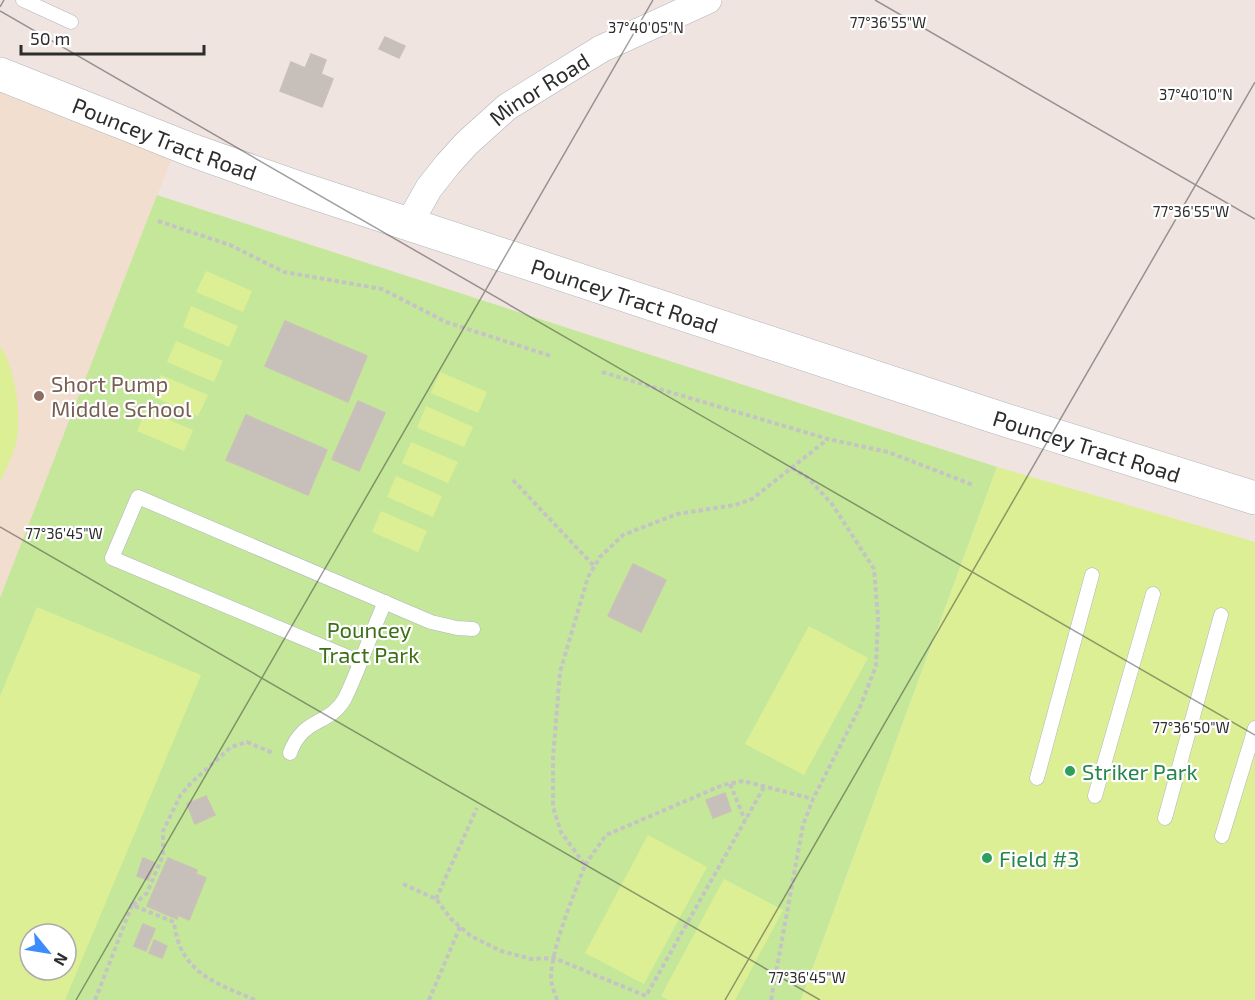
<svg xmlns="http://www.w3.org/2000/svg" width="1255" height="1000" viewBox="0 0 1255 1000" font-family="'Exo 2',sans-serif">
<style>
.education{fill:#f1dece}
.green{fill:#c5e79a;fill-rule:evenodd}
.pitch{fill:#ddef95;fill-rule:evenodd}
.building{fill:#c7c0ba;stroke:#cbc0b8;stroke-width:1.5}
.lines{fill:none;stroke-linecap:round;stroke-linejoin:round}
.lane-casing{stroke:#afb5bd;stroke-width:15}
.street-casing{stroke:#afb5bd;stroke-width:28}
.secondary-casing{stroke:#afb5bd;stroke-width:34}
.path{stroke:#c4c4c4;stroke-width:4;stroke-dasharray:4.5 3;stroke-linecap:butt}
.lane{stroke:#fff;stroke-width:14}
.street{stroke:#fff;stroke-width:27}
.secondary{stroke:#fff;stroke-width:33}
.ticks{fill:none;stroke:#2d2d2d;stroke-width:1.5;stroke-opacity:0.45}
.education-dot{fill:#8d6e63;stroke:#fff;stroke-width:2}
.leisure-dot{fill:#2e9e5b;stroke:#fff;stroke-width:2}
.labels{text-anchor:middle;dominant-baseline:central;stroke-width:4.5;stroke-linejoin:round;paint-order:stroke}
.street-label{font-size:22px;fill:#2d2d2d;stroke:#fff}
.education-label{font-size:22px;fill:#785e54;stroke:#fff;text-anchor:start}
.park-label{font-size:22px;fill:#3d6f18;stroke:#fff}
.leisure-label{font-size:22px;fill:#27864d;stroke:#fff;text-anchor:start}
.ticks-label{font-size:15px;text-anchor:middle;fill:#2d2d2d;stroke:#fff;stroke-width:4.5;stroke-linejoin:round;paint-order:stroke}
</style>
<rect width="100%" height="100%" fill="#efe4df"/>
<path class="education" d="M0,85L173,155L0,598Z"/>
<path class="green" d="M157,195L997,467L801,1000H0V598ZM30,934H66V970H30Z"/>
<g class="pitch">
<path d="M206,271L252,291L243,312L196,292Z"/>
<path d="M191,306L238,326L229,347L183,327Z"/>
<path d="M176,341L223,361L214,382L167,362Z"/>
<path d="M0,346C16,369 23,420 15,447C11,459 5,471 0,482Z"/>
<path d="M440,372L487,392L478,413L431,393Z"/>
<path d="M161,375L208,395L198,416L152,396Z"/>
<path d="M426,406L473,427L464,447L417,428Z"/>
<path d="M146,410L193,430L184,451L137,431Z"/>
<path d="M411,442L458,462L448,483L402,463Z"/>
<path d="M997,467L1255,542V1000H801Z"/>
<path d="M396,476L442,496L433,517L387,497Z"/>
<path d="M381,511L427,531L418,552L372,532Z"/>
<path d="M37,607L201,675L65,1000H0V696ZM30,934H66V970H30Z"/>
<path d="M809,626L868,658L804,775L745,744Z"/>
<path d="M648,835L707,867L644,984L585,953Z"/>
<path d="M724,879L783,910L735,1000H669L661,996Z"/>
</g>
<g class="building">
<path d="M385,37L405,46L399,58L379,49Z"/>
<path d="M311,54L326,60L321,74L333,79L322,107L280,91L291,62L305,68Z"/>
<path d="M285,321L367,356L348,402L265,366Z"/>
<path d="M358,401L385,413L359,471L332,459Z"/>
<path d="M246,415L327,450L308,495L226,460Z"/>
<path d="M633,564L666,580L641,632L608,616Z"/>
<path d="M725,793L731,811L713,818L706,800Z"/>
<path d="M206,796L215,815L195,824L187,804Z"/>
<path d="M143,858L155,863L148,880L137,876Z"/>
<path d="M168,858L197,870L196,874L206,878L189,920L178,915L177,919L147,906Z"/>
<path d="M143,924L155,929L146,951L134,946Z"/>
<path d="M154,940L167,946L162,958L149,953Z"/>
</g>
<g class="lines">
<defs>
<g id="lane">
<path d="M23,0L71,22"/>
<path d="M360,662L112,558L138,497L431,622L457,628L473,629"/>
<path d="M290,753C303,717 328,726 344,700C349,691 353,680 357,671C366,648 375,625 385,602"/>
<path d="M1037,778L1092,575"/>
<path d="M1095,796L1153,594"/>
<path d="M1165,818L1221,615"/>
<path d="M1222,836L1255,728"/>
</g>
<g id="street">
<path id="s1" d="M408,225L429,188L448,164L467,143L507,107L601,49L708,0"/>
</g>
<g id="secondary">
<path id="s2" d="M0,74L194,151L296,187L999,418L1255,498"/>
</g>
</defs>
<use href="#lane" class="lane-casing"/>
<use href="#street" class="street-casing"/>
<use href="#secondary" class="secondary-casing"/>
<g class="path">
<path d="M158,221L230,245L284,272L382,289L446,322L551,356"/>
<path d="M602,372L828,439L888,452L973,485"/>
<path d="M513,480L594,566"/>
<path d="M730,784L745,820"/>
<path d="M585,865L606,835L723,785L743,781L813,799"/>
<path d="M403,884L436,899L451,919L471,936L501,951L531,959L554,958L646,996L764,787"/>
<path d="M436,899L477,808"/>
<path d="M133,905L147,893L163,855V831L180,796L191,783L231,747L247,742L273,753"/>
<path d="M95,1000L132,905L174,922C180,973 214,982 255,1000"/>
<path d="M429,1000L460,927"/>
<path d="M557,1000C555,993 551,985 551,977C552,946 574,895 585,865L561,832L553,807V758L560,672L588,577L600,557L623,535L677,514L735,505L752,499L828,439"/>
<path d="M771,1000L803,825L813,799L860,707L876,666L878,618L874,569L832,504L808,478L792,468"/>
</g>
<use href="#lane" class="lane"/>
<use href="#street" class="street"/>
<use href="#secondary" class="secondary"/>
</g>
<path class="ticks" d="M875,0L1255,219M0,7L4,0M0,11L1255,735M0,527L820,1000M76,1000L653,0M725,1000L1255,82"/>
<circle class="education-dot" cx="39" cy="396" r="6"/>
<g class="leisure-dot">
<circle cx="1070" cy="771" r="6"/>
<circle cx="987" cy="858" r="6"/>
</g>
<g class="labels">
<g class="street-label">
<text stroke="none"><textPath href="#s1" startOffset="192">Minor Road</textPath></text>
<text stroke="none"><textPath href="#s2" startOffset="177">Pouncey Tract Road</textPath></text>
<text stroke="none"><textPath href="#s2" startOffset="663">Pouncey Tract Road</textPath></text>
<text stroke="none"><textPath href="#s2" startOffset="1149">Pouncey Tract Road</textPath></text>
</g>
<g class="education-label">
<text x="51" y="383">Short Pump<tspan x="51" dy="25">Middle School</tspan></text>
</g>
<g class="park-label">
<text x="369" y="629">Pouncey<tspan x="369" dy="25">Tract Park</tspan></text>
</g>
<g class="leisure-label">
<text x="1082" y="771">Striker Park</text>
<text x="999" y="858">Field #3</text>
</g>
</g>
<g class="ticks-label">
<text x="888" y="28">77°36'55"W</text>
<text x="646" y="33">37°40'05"N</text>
<text x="1196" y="100">37°40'10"N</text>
<text x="1191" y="217">77°36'55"W</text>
<text x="64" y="539">77°36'45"W</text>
<text x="1191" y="733">77°36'50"W</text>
<text x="807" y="983">77°36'45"W</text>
</g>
<g transform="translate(48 952) rotate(120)"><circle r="28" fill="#ffffff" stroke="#ababab" stroke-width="1.5"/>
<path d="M0-4.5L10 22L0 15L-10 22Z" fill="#3c8cff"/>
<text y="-9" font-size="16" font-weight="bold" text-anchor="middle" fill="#2d2d2d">N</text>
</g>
<path d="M21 45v9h183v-9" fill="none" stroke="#2d2d2d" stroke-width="3"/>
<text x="30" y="45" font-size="18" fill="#2d2d2d" stroke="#ffffff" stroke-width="4.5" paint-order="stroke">50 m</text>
</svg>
